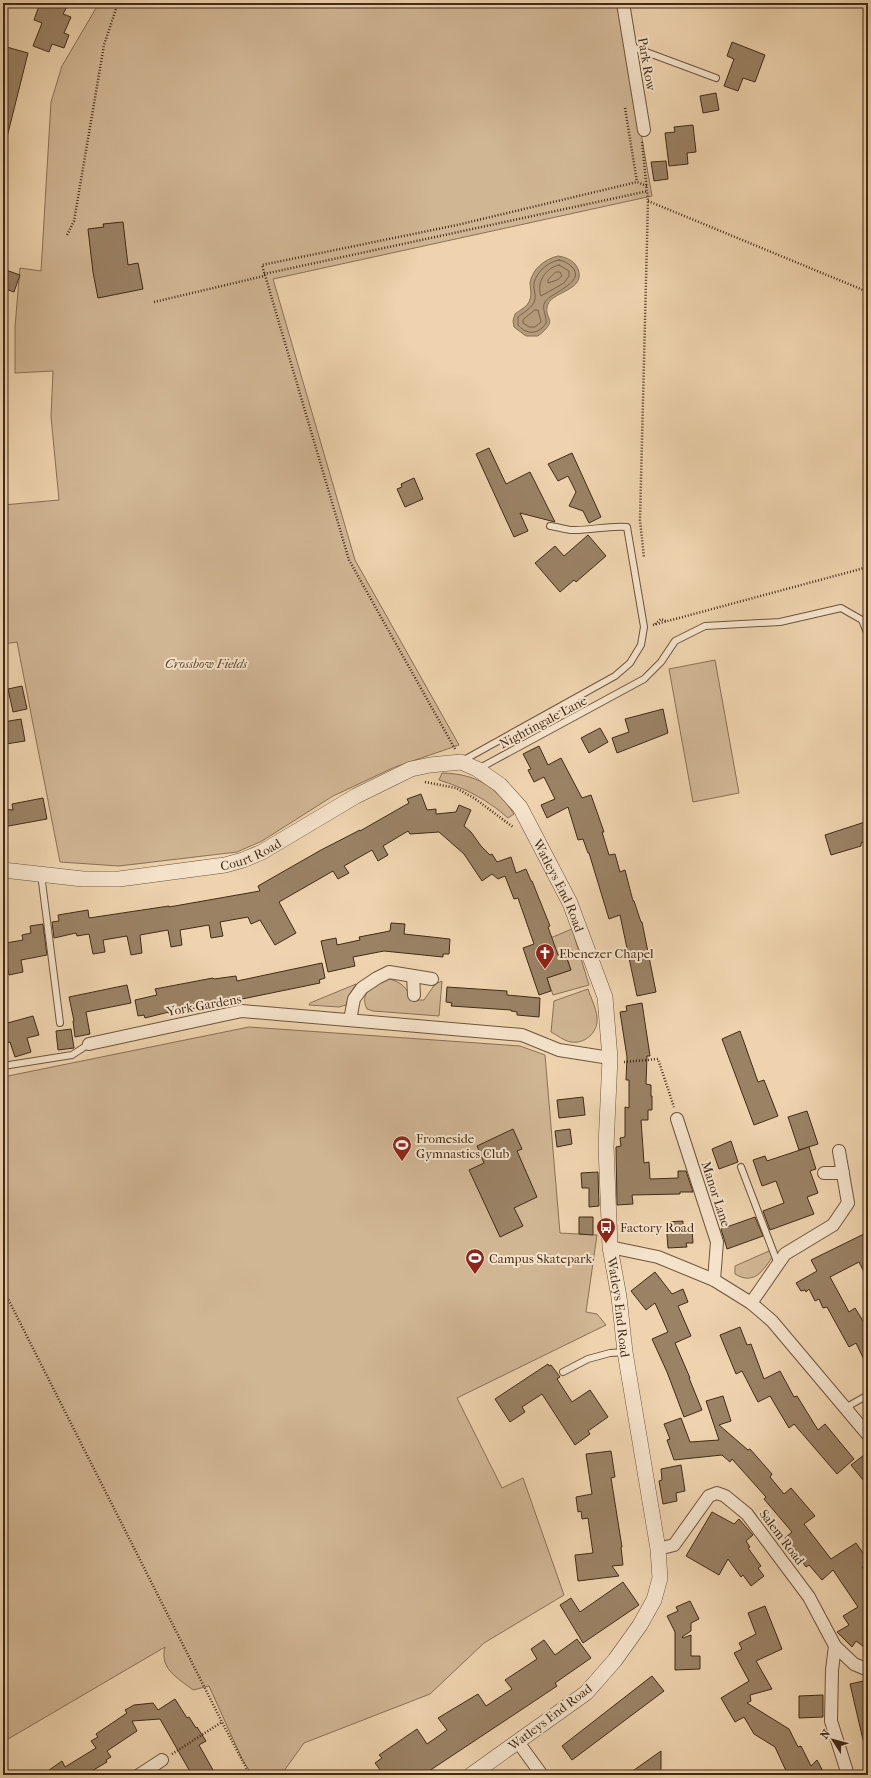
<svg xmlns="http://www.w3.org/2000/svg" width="871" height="1778" viewBox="0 0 871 1778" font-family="'IM FELL French Canon',serif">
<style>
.green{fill:#d1b694;stroke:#8a7055}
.water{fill:#b49a7a;stroke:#866e52}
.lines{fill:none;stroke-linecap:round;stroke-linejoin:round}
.shore{stroke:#7b6248;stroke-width:1}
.building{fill:#9b8265;stroke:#422b16}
.service-casing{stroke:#6d553c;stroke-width:8}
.minor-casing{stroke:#6d553c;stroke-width:14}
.tertiary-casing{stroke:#6d553c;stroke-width:16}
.path{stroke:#422b16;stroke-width:2.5;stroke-dasharray:1 2;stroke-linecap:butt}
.service{stroke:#f4e2ca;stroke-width:6}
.minor{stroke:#f4e2ca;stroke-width:12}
.tertiary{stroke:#f4e2ca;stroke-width:15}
.labels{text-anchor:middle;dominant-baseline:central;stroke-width:4;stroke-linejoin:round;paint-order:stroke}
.street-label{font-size:13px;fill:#422b16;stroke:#f4e2ca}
.park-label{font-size:13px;font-style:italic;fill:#5f472f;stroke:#f4e2ca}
.poi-label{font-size:13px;fill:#422b16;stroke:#f4e2ca;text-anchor:start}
</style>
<rect width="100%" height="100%" fill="#eed3ae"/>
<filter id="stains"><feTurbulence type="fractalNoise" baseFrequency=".005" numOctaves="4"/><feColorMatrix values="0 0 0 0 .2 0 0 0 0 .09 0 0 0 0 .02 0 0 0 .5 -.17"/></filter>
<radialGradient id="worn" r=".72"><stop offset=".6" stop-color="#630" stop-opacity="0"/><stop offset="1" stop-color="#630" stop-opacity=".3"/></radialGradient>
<g class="green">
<path d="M99,3H618L652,196L273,279L355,560L459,745L395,767L333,796L262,841L237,852L119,866L60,862L17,642L3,644V505L59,500L51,417L53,371L15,373V327L20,268L41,271L51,102L62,66Z"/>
<path d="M715,660L739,793L693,802L669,669Z"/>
<path d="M442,773C477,774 495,786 514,814L508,818C488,800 465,788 439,780Z"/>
<path d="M572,929L589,985L553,995L547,978L571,970L565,953L542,960L536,944Z"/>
<path d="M390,979C402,983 407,987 411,1000H424L435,984L442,981L439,1016L373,1011L367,1009C358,991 376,984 390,979Z"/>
<path d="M356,984L349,995L346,1005L339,1007L309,1005L310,1003Z"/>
<path d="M588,989C591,999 598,1011 597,1022C596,1034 584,1044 571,1042C564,1041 557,1035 551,1032L554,1001Z"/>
<path d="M249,1027L520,1046L545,1055L560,1233L597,1235L586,1312L597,1314L606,1325L457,1398L502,1488L523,1478L564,1595L484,1643L430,1694L304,1743L281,1775H252L242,1759L209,1686L193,1690C178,1678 159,1669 165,1647L3,1742V1077Z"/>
<path d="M769,1251L774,1255C763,1270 755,1286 735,1274V1266Z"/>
</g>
<path class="water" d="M558,256C566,257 575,261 578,269C586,290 554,291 548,304C542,320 561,318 538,336H526L514,327L513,321L515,314C521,309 528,307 530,299C532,294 530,288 530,283C532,269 545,259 558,256Z"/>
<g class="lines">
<g class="shore">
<path d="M559,260C564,261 568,263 572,267C587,282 550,293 545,302C541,309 547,315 546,323C545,325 544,326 542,328C534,335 525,333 518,325V317C525,311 533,308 535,299C536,293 533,288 534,283C537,271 548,262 559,260Z"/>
<path d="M559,265L569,271V276L564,283L541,296C536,283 545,268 559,265Z"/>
<path d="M556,272H560L562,276L557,280L548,283V280Z"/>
<path d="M535,310H538L541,322L535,327H529L523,323V320Z"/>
</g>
</g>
<g class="building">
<path d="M40,3H69L63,14L71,17L64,33L69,35L64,48L52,44L49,52L33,46L42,23L34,20Z"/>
<path d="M732,42L765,55L755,82L743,78L738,91L724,86L734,59L727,56Z"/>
<path d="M3,46L28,53L7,137L3,136Z"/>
<path d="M716,93L719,110L703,113L700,96Z"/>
<path d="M693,125L696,152L687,153L688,164L669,166L665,133L675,132L674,127Z"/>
<path d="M666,161L668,179L654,181L651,162Z"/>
<path d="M123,222L128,265L138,263L143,289L98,298L93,272L88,229L104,227L103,224Z"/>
<path d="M3,269L20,275L14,292L3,288Z"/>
<path d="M489,448L506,484L530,472L555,522L520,513L528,531L514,537L476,454Z"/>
<path d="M572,453L601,517L589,523L583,511L569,506L576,492L568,476L558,481L548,464Z"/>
<path d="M414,478L423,499L405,507L397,489L402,487L401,484Z"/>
<path d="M588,535L606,556L576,582L574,580L560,592L535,563L555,546L564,556Z"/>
<path d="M22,686L27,709L13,712L8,689Z"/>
<path d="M663,709L668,733L617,753L612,738L629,732L625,719Z"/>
<path d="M21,719L25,741L6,744L3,722Z"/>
<path d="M600,728L608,742L589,753L581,738Z"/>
<path d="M539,746L548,765L561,758L582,798L591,795L604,832H602L609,855L615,854L620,872L625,870L633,901H634L641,922H642L656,992L637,996L620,915L609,919L589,853H588L583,839L578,840L568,807L547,818L541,805L555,799L544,777L534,782L528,770L531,769L523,754Z"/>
<path d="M421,794L427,810L436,809V814L456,812L459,805L471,810L464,826L471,832L481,846L490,855L492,854L497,862L511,857L516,873L526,869L531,881H532L550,926L548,927L558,955L565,953L571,970L547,978L551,991L539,995L523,948L534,944L518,898L514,899L505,876L498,879L492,874L482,881L464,854L439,832L410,834L408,831L383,846L388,855L378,861L372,850L344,866L349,873L338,879L333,871L279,902L296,933L275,945L260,920L251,924L248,917L220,922L223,936L211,938L209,925L180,930L182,945L171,947L168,930L140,935L142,953L131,955L127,936L103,940L105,952L93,954L89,934L77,936L76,933L54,938L52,922L59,921L58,915L88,910L89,918L169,906V907L260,891L258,886L321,850L360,830V831L409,803L407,799Z"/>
<path d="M43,798L47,819L3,827V809L13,810L12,804Z"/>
<path d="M868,821V841L861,843V846L831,855L825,835Z"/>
<path d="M391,923L405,924L404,934L450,939L449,954H443V957L384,951L353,957L355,966L328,972L321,941L336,938L337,945L360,940L359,937L390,931Z"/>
<path d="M43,924L47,955L21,960L23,972L9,975L7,965L3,966V953L7,952L6,943L23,940L22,935L31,933L30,926Z"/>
<path d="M322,963L325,978L319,980L320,983L169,1014V1012L145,1018L144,1015L138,1016L135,1000L157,995L155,989L213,978L214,979L236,976L237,981Z"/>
<path d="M127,985L131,1003L86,1012L90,1034L75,1037L73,1021H74L69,997Z"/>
<path d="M447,987L507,991V995L540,998L539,1017L517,1015V1012L511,1011V1010L451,1006L452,1003L446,1002Z"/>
<path d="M642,1003L650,1056H647L646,1084L651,1085V1096H652V1110H648V1120H641L644,1163L649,1162L650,1179L678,1178V1171H686L693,1192H680V1194L632,1195L633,1204L617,1205L616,1147L621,1146L620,1138L625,1137V1107L629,1108V1080H626L627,1057L620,1012L627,1011L626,1006Z"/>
<path d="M33,1016L39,1035L27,1038L31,1052L15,1057L10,1042L3,1044V1031L6,1030L4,1024Z"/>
<path d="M71,1029L74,1048L58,1050L56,1031Z"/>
<path d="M740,1031L758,1082L764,1080L778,1116L754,1125L722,1039Z"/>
<path d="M583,1097L585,1115L559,1118L557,1100Z"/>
<path d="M807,1111L818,1144L799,1150L788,1117Z"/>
<path d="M513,1129L522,1149L517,1151L537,1197L514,1208L523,1226L500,1237L469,1170L484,1163L477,1146Z"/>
<path d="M570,1129L572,1144L557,1147L555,1131Z"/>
<path d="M731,1141L738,1162L719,1169L712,1149Z"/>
<path d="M809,1147L816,1169L810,1171L818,1193L807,1197L814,1214L770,1230L763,1211L784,1203L776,1181L762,1186L753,1160L765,1156L767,1161Z"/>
<path d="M598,1172L599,1206L589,1207V1188H582L581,1173Z"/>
<path d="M579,1217H593V1235L579,1234Z"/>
<path d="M755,1217L763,1236L727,1249L721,1229Z"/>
<path d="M683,1221V1231L692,1230L693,1243H686L687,1247L668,1248L666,1222Z"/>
<path d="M868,1232V1280L859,1262L830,1277L849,1312L855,1308L868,1329V1368L856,1343L849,1347L827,1307L823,1308L819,1299L815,1301L809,1289L806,1292L805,1290L801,1291L796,1283L817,1271L811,1260Z"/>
<path d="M655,1272L672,1294L683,1289L688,1302L678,1306L691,1336L675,1343L690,1378H689L702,1410L684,1417L667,1372L652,1339L668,1332L655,1303L646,1310L631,1291Z"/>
<path d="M740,1327L747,1345L751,1344L764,1379L780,1371L794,1397L797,1396L818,1430L825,1424L854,1459L837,1474L794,1424L789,1428L770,1396L758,1402L742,1371L736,1374L720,1335Z"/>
<path d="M548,1364L549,1366L551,1365L560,1377L557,1379L572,1402L590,1390L608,1417L588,1431L590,1434L575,1445L542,1394L522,1407L525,1412L510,1422L495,1399Z"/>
<path d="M723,1396L731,1421L719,1425L748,1450L750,1449L772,1474L770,1477L784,1494L791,1488L815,1516L804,1524L831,1559L856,1543L868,1560V1563L862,1567L868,1575V1650L856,1641L852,1647L837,1632L849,1625L843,1616L858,1607L833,1570L822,1580L809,1565L806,1567L785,1538L792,1532L764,1499L766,1497L732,1459L730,1462L722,1455L674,1460L667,1440L670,1439L664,1424L681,1418L690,1442L719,1440L706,1401Z"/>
<path d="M611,1451L615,1477L611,1478L622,1547H621L623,1565L612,1566L619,1576L578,1581L575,1555L593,1553L588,1518L582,1519L581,1511L578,1512L576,1497L592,1494L586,1454Z"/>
<path d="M868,1452V1486L851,1465Z"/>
<path d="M681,1465L685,1491L676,1493L677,1501L663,1504L659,1481L662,1480L661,1469Z"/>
<path d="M712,1512L734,1524L739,1519L753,1535L746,1541L750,1547L748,1548L761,1566L758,1568L764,1576L751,1586L743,1575L741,1577L728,1559L719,1575L686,1556Z"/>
<path d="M623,1582L639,1605L583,1643L560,1605L571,1598L580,1612Z"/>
<path d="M690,1601L699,1619L691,1623V1631L682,1637L683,1638L691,1635V1656H700V1669L675,1670V1632L667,1616L678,1611L676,1607Z"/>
<path d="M765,1606L782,1649L756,1661L772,1689L750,1695L751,1701L747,1703L789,1729L798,1747L801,1746L811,1766L817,1760L825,1775H788L775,1747L754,1734L744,1717L735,1722L721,1698L749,1681L734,1653L742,1649L739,1643L756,1634L748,1613Z"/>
<path d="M577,1639L591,1658L555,1683L557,1686L521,1710L423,1775H384L375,1763L382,1758L379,1755L417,1729L427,1744L447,1730L438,1718L478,1694L486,1706L512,1689L505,1680L537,1659L531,1649L544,1640L555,1655Z"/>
<path d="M652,1676L664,1691L572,1760L562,1746Z"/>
<path d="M868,1680V1744H864L850,1684Z"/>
<path d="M823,1695V1717L799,1718V1696Z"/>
<path d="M175,1699L187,1718L189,1717L196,1728L197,1727L206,1741L199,1745L213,1770L204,1775H192L160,1719L132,1721L137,1731L107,1751L111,1757L106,1760L107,1762L85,1775H42L62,1761L65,1767L96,1748L91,1741L98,1737L96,1734L127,1713L125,1710L134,1705L153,1703L158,1710Z"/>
<path d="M661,1751V1775H627Z"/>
</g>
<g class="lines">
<defs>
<g id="service">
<path d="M630,46L716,78"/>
<path d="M462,761L615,676L630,663L641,645L644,627L627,527C608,525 590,531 571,530C564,529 557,527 550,526"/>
<path d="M478,769L644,679L661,662L675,641L705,626L780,622L841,608L862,620L868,635"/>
<path d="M41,874L60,1023"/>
<path d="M3,1066L72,1055L89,1044"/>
<path d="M741,1167L778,1264"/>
<path d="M563,1372L588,1359L610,1353L625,1352"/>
<path d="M845,1408L868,1395"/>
</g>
<g id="minor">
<path d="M623,3L644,130"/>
<path d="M413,976L414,995"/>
<path d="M350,1020L354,999L362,988L377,978L389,972L432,979"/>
<path d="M89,1044L242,1011L522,1035L559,1050L610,1058"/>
<path d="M677,1119L717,1242L714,1280"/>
<path d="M824,1173H843"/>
<path d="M610,1247L658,1257L714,1280L751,1303L772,1321L868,1435"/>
<path d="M751,1303L785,1254L833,1225L848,1203L839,1151"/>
<path d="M658,1549L674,1545L709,1496L717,1493L725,1496L747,1514L809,1597L835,1646L854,1664L868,1670"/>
<path d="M835,1646L832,1670L831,1721L848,1775"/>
<path d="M518,1742L542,1775"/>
<path d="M139,1775L162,1760"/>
</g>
<g id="tertiary">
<path id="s1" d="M3,870L83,879H119L225,865L243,860L262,852L356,796L411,769L430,765L461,762L477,769L500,785L520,807L570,903L605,997L610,1058L606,1146L610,1247L619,1297L625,1352L658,1549L660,1578L654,1600L640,1625L615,1660L586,1693L471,1775"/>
</g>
</defs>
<use href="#service" class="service-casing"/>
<use href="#minor" class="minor-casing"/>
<use href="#tertiary" class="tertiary-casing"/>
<g class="path">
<path d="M625,108L637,182"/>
<path d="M642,142L648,201L640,520L644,558"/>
<path d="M648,201L868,292"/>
<path d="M67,235L74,221L104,45L118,3"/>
<path d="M264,274L648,191"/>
<path d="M154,302L264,276"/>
<path d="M655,624L661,619L666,621"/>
<path d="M653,625L868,567"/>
<path d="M455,749L349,560L262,265L457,225L637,182L647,186"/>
<path d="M425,782L456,788L474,798L513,827"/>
<path d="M624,1062L658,1059L674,1107"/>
<path d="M3,1289L222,1722L250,1775"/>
<path d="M172,1754L222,1722"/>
</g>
<use href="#service" class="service"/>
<use href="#minor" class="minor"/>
<use href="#tertiary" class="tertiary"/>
</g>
<defs>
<symbol id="church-pin" viewBox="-11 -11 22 30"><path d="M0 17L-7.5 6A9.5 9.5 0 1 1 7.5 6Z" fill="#8f2418" stroke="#f4e2ca"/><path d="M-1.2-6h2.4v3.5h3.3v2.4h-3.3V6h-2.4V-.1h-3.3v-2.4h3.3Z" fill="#fff"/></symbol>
<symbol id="stadium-pin" viewBox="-11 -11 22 30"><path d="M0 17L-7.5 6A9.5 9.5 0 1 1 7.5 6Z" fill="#8f2418" stroke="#f4e2ca"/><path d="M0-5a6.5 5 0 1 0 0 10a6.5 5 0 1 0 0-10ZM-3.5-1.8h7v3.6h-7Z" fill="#fff"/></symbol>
<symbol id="bus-pin" viewBox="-11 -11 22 30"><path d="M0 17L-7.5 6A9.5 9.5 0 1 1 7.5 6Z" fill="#8f2418" stroke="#f4e2ca"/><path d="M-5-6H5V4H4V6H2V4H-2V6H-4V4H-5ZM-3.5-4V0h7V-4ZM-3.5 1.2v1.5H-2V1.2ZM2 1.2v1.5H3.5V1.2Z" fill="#fff"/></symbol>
</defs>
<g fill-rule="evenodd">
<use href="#church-pin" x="534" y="942" width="22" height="30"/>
<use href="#stadium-pin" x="391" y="1134" width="22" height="30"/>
<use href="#bus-pin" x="595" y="1216" width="22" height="30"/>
<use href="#stadium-pin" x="464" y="1247" width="22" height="30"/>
</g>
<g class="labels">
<g class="street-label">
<text transform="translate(647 64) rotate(80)">Park Row</text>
<text transform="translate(543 722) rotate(-28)">Nightingale Lane</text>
<text stroke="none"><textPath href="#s1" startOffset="251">Court Road</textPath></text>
<text stroke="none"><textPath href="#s1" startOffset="647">Watleys End Road</textPath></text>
<text transform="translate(204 1005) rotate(-10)">York Gardens</text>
<text transform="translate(716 1194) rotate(72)">Manor Lane</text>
<text stroke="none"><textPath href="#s1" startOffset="1079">Watleys End Road</textPath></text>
<text transform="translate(782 1537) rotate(53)">Salem Road</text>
<text transform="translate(550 1717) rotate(-37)">Watleys End Road</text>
</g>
<g class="park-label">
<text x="206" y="663">Crossbow Fields</text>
</g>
<g class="poi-label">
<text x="559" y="953">Ebenezer Chapel</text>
<text x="416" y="1138">Fromeside<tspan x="416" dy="15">Gymnastics Club</tspan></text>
<text x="620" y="1227">Factory Road</text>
<text x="489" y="1258">Campus Skatepark</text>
</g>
</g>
<rect width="871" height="1778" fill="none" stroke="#eed3ae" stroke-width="16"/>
<rect x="4" y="4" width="863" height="1770" fill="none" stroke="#422b16" stroke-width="2"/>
<rect x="8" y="8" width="855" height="1762" fill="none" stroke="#422b16"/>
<g transform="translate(833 1740) rotate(306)" stroke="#f4e2ca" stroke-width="3" paint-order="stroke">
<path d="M0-3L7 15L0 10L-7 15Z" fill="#422b16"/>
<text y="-6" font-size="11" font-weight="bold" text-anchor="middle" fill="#422b16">N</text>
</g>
<rect width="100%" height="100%" filter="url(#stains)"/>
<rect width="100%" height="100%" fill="url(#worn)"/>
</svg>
